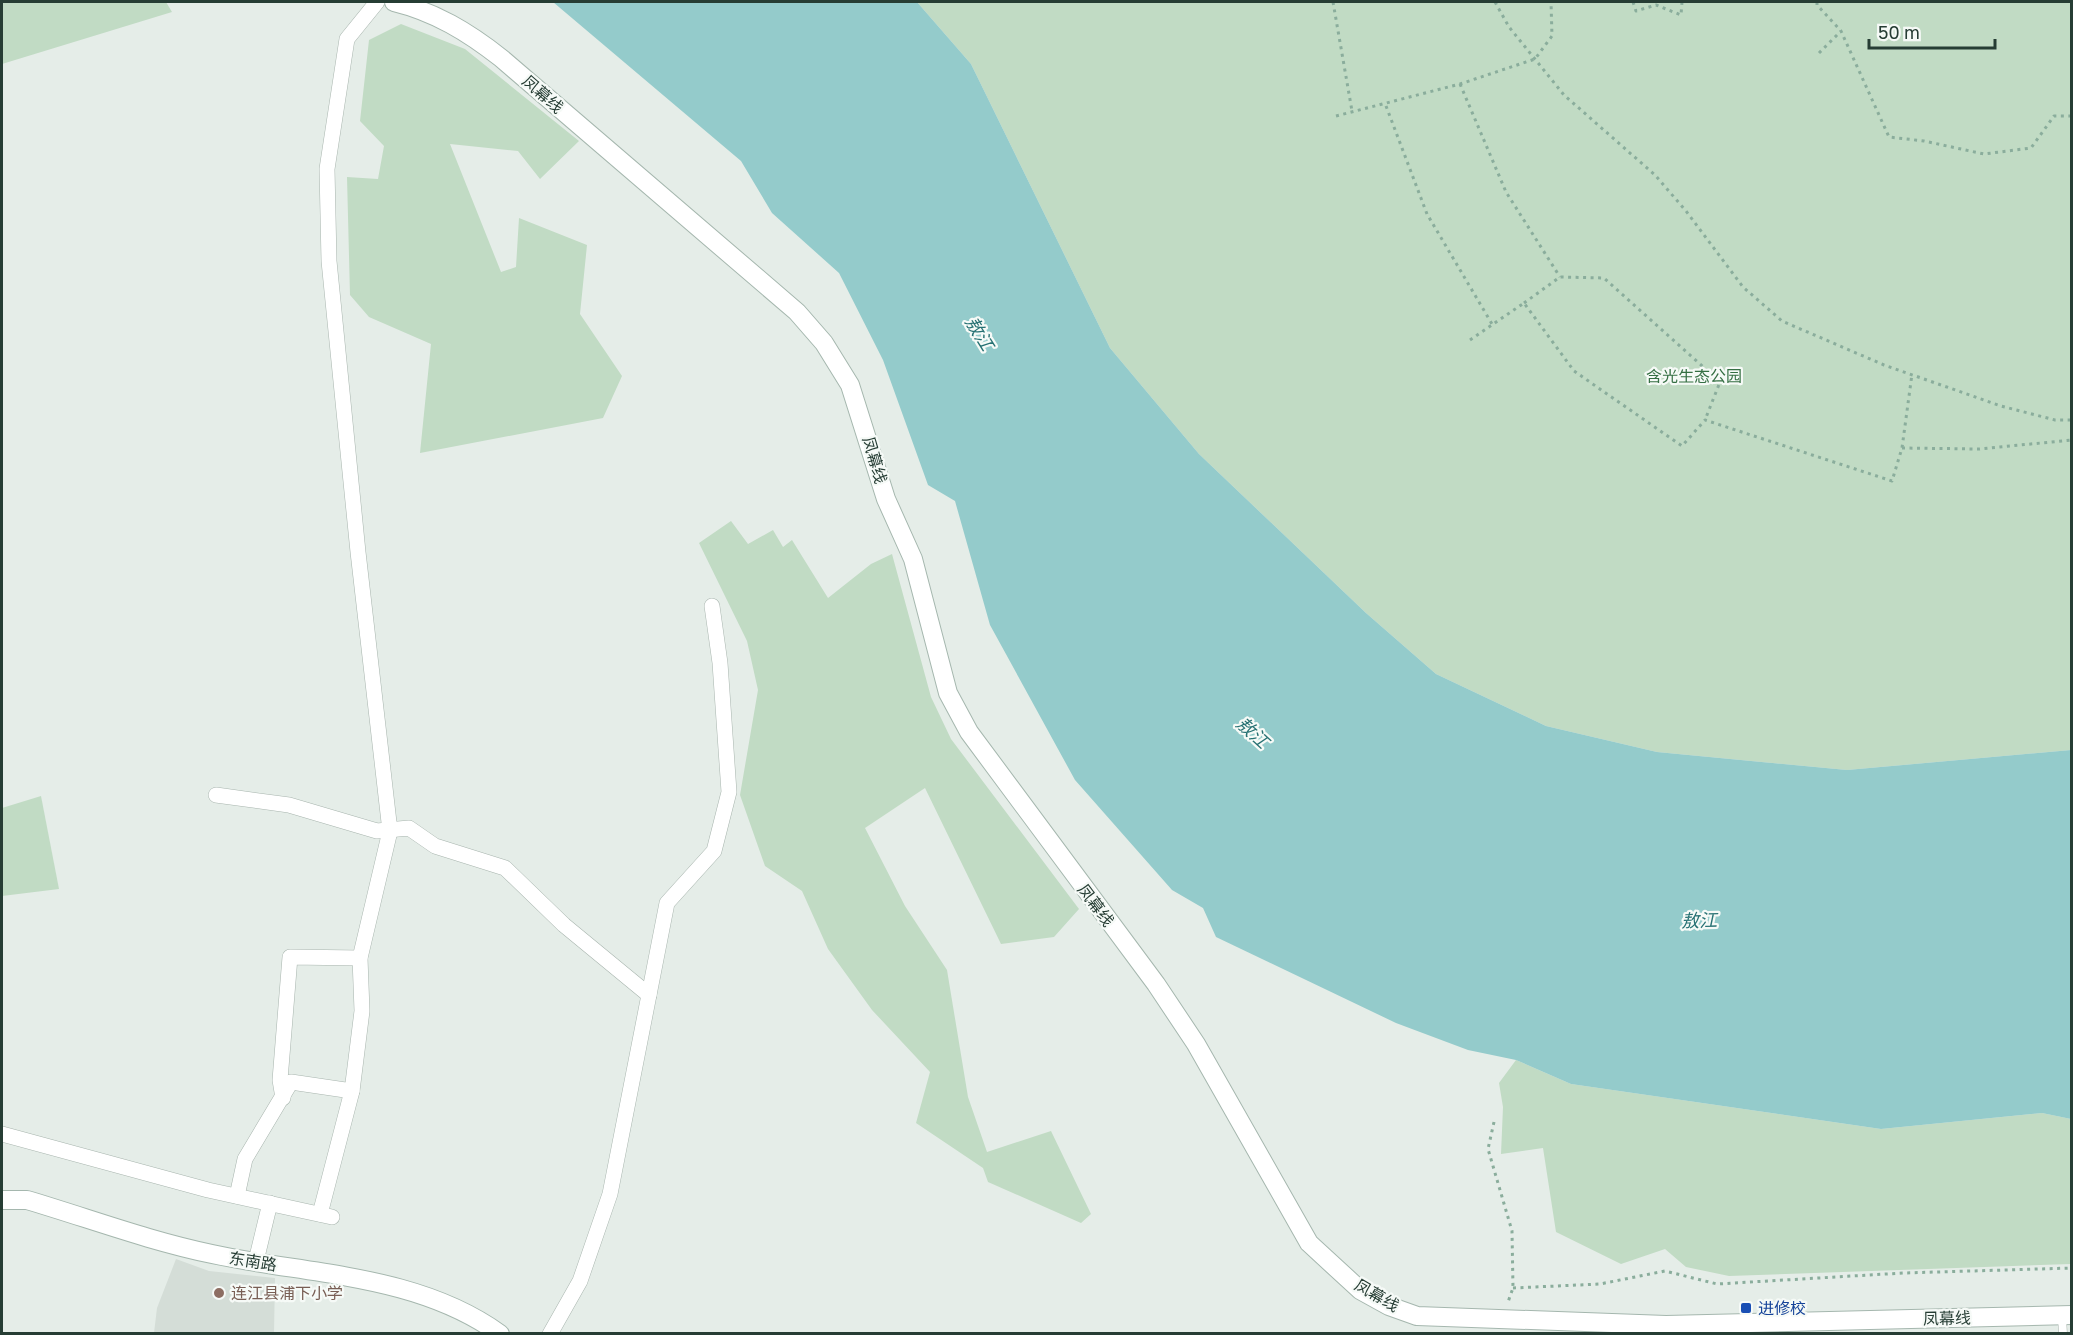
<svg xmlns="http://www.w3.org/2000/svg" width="2073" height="1335" viewBox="0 0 2073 1335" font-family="'Golos Text','Noto Sans SC',sans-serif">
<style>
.built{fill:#d4ddd7}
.green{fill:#c1dbc4}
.water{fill:#94cbcb}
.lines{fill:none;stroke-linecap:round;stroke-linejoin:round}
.lane-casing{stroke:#a8b5ae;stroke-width:9}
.street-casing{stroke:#a8b5ae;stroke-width:16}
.secondary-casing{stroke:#a5b7ae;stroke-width:20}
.path{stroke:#8aad9c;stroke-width:3;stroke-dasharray:3 4.5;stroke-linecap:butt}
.lane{stroke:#fff;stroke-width:8}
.street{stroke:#fff;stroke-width:15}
.secondary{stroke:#fff;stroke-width:18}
.education-dot{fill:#8d6e63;stroke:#f6faf7;stroke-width:2}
.transit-dot{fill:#1a4fb4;stroke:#f6faf7;stroke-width:2}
.labels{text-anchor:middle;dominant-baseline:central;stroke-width:4.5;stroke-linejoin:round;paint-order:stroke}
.street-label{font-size:16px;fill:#263d34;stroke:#f6faf7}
.park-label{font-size:16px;fill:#356f43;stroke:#f6faf7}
.education-label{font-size:16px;fill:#785e54;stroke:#f6faf7;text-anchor:start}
.transit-label{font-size:16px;fill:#164399;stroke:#f6faf7;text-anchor:start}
.water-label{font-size:18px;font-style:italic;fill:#277173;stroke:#f6faf7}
</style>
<rect width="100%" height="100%" fill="#e5ede8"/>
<path class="built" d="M176,1259L209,1271L275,1278L274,1333H154L157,1308Z"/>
<g class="green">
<path d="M2,2H166L172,12L2,64Z"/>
<path d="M917,2H2071V750L1847,770L1657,752L1546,726L1436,674L1366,613L1199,454L1110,348L971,64Z"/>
<path d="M401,24L465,49L579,141L540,179L518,151L450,144L501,272L516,267L519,218L587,245L580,314L622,376L603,418L420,453L431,344L369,317L350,295L347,177L378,179L384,146L360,121L369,40Z"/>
<path d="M731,521L748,544L773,530L783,547L792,540L828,598L871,564L892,554L931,697L951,739L1079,909L1054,937L1001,944L925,788L865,828L905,906L947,970L968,1097L987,1152L1051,1131L1091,1214L1081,1223L988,1182L983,1168L916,1123L930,1072L872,1010L828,949L802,891L765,866L740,795L758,690L747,641L699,543Z"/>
<path d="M41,796L59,889L2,896V808Z"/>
<path d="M1516,1060L1571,1084L1881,1129L2042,1113L2071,1119V1264L1729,1276L1686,1267L1665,1249L1621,1264L1556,1232L1543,1148L1501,1154L1503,1107L1499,1083Z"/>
</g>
<path class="water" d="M553,2H917L971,64L1110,348L1199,454L1366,613L1436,674L1546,726L1657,752L1847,770L2071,750V1119L2042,1113L1881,1129L1571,1084L1516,1060L1468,1050L1396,1023L1216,937L1203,908L1172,890L1075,780L990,625L955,501L928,485L883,360L839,273L772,213L741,161Z"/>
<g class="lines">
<defs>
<path id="lane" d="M2062,1317L2063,1334"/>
<g id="street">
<path d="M216,795L289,805L377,831L409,828L435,846L505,868L564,925L649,995"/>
<path d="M283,1098L280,1080L290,957L360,958"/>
<path d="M2,1134L208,1190L332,1217"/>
<path d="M237,1196L245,1159L291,1082L352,1091"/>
<path d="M320,1214L352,1091L362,1011L360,958L390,831L358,552L329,261L327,169L347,39L377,2"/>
<path d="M256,1261L270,1203"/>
<path d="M550,1334L580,1281L610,1194L667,903L714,851L729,792L720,663L712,606"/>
</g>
<g id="secondary">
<path d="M394,2C435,12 468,32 501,58L797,312L824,343L850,385L886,499L913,559L948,693L969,732L1156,984L1196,1044L1309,1243L1360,1290L1389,1306L1417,1316L1666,1325L2072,1315"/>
<path d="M2,1200H27C88,1218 149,1241 212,1254C309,1275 417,1274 500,1334"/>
</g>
</defs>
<use href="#lane" class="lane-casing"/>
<use href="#street" class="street-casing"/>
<use href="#secondary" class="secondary-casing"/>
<g class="path">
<path d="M1333,2L1352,111"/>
<path d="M1495,2L1509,27L1564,95L1655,175L1686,211L1743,287L1782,321L1884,365L2001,406L2055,420H2072"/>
<path d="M1633,2L1636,11L1656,5L1681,15L1682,2"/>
<path d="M1817,2V5L1841,31L1889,137L1924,141L1984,154L2031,148L2054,116H2072"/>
<path d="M1819,53L1841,31"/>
<path d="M1460,84L1506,192L1560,277"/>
<path d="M1386,106L1427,214L1492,324"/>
<path d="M1336,116L1460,84L1535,59L1552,36L1551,2"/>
<path d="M1524,303L1560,277L1604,278L1720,382L1705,420"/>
<path d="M1470,340L1524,303L1574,371L1682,446L1705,420L1892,481L1902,448L1912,374"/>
<path d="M1902,448L1979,449L2072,440"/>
<path d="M1494,1122L1488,1149L1512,1231L1513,1288L1508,1302"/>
<path d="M1513,1288L1600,1284L1665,1271L1717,1284L1903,1273L2072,1268"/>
</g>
<use href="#lane" class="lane"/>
<use href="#street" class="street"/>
<use href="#secondary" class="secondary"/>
</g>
<circle class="education-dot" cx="219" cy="1293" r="6"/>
<rect class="transit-dot" x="1740" y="1302" width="12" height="12" rx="3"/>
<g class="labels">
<g class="street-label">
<text transform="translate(543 94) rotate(41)">凤幕线</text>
<text transform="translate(875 460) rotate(74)">凤幕线</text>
<text transform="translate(1096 905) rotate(53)">凤幕线</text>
<text transform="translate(253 1261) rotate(9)">东南路</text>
<text transform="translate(1377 1295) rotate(30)">凤幕线</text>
<text transform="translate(1947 1318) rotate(-1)">凤幕线</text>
</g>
<g class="park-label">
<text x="1694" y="376">含光生态公园</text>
</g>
<g class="education-label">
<text x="231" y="1293">连江县浦下小学</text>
</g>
<g class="transit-label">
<text x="1758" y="1308">进修校</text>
</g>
<g class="water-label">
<text transform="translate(980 333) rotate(58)">敖江</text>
<text transform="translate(1253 732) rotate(42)">敖江</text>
<text transform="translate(1699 920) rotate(-2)">敖江</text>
</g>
</g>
<rect width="2073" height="1335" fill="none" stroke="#263d34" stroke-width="6"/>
<path d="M1869 39v9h126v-9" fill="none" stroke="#263d34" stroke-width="3"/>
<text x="1878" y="39" font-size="18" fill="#263d34" stroke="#f6faf7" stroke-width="4.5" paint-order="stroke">50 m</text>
</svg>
